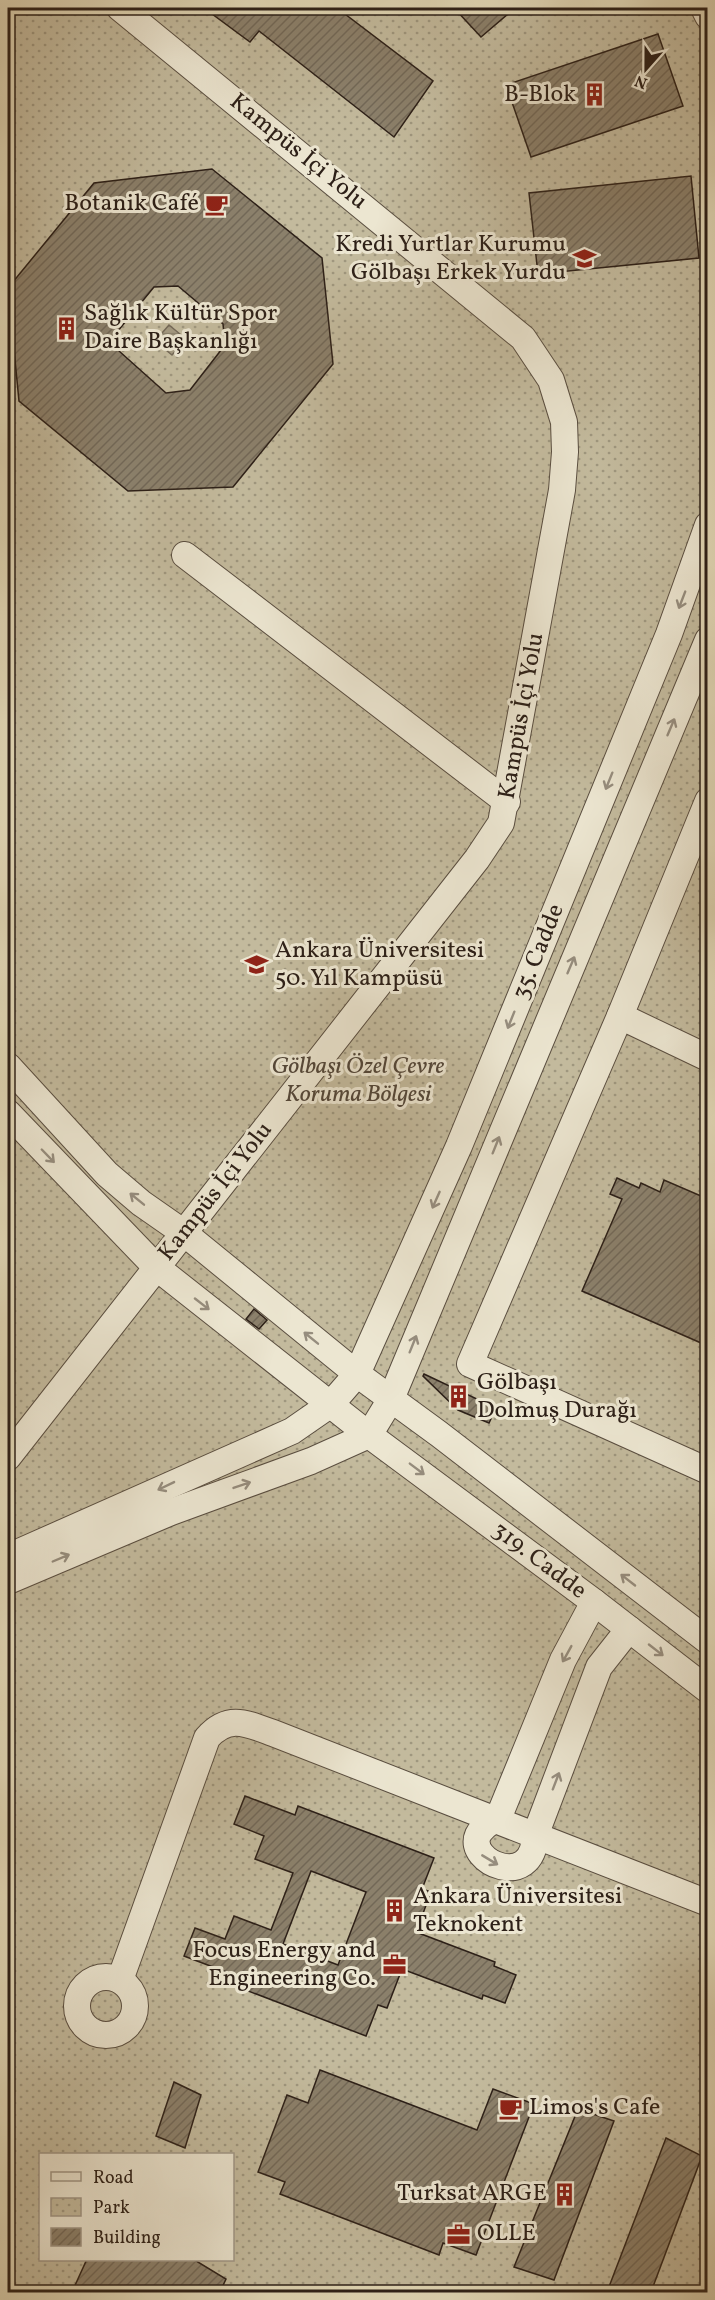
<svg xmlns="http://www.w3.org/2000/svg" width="715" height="2300" viewBox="0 0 715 2300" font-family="Vollkorn,serif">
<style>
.park{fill:url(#park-dots);stroke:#786d5a;stroke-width:1.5;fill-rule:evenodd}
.water{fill:url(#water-rules);stroke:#746958;stroke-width:1.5}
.building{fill:url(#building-hatch);stroke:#2d2018;stroke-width:1.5;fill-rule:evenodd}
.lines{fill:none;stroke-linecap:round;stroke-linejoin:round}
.minor-casing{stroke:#5a4e40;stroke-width:28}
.minor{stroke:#ece6d1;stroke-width:26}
.oneway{stroke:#968d7e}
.labels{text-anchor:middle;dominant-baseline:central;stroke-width:6;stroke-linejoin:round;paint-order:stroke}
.poi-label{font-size:24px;fill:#2d2018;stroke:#ece6d1;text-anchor:start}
.street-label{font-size:24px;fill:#2d2018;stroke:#ece6d1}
.park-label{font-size:24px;font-style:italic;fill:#524639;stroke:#ece6d1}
</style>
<defs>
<pattern id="park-dots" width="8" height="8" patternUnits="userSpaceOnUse" patternTransform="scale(1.5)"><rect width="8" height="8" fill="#c3ba9d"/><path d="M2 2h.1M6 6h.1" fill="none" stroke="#9f977f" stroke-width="1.8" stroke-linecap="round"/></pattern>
<pattern id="water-rules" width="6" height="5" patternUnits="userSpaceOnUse" patternTransform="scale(1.5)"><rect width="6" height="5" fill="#a49a82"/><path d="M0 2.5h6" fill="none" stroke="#867d69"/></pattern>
<pattern id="building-hatch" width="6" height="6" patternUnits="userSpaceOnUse" patternTransform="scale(1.5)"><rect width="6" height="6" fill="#8b806b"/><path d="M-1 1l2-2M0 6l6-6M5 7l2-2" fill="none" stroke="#726857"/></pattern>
</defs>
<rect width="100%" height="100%" fill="#e2d9b8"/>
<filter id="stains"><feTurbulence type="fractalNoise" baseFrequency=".00333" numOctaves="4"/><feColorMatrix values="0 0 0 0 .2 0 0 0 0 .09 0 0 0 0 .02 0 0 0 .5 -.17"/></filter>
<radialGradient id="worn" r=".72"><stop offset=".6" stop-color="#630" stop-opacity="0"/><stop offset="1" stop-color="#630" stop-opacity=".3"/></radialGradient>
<path class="park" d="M8,8H707V2292H8ZM40,2154H232V2260H40Z"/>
<path class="water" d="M169,325L186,339L172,355L155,341Z"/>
<g class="building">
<path d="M204,8H337L433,81L394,137L259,31L250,42Z"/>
<path d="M454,8H515L481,37Z"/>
<path d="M658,34L683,106L531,157L506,85Z"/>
<path d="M212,169L322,258L333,364L233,487L128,491L19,401L8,288L94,183ZM178,286L223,324L225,345L190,390L166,393L119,351L117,332L154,287Z"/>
<path d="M691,176L699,258L538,274L529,193Z"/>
<path d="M617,1178L639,1188L641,1183L660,1192L664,1180L708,1199V1346L582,1291L622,1199L610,1194Z"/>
<path d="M254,1309L267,1320L259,1329L246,1319Z"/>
<path d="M424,1374L496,1408L489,1423L458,1410L423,1376Z"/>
<path d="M245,1796L295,1815L298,1806L434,1858L422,1889L431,1892L416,1932L495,1962L494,1966L516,1975L505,2003L483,1995L482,1999L402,1969L387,2008L378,2005L366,2036L230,1984L234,1975L184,1956L195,1928L225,1939L234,1916L271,1930L293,1873L255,1859L264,1836L234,1824ZM311,1871L366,1892L338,1965L283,1944Z"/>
<path d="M320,2070L477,2130L493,2089L534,2104L476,2255L443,2243L439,2255L280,2194L285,2182L258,2172L287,2095L308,2103Z"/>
<path d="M174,2082L201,2095L185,2148L156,2136Z"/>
<path d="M578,2109L614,2121L554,2280L514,2267Z"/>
<path d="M666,2138L702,2156L651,2292H607Z"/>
<path d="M87,2259H193L226,2279L220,2292H72Z"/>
</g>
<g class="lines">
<defs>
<g id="minor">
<path d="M704,8L708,16"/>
<path d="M185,555L507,802"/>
<path d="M708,801L620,1016L470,1364L708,1471"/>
<path d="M620,1016L708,1058"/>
<path d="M8,1066L107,1174L141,1203L184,1233L357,1374L439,1434L708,1641"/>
<path d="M8,1113L156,1267L369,1435L594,1602L708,1690"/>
<path d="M8,1457L477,859L501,823L562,490L565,452L564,422L551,380L523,338L120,8"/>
<path d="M8,1557L292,1431L331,1404L357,1374L459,1146L669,634L708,525"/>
<path d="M8,1581L171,1512L311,1461L369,1435L391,1399L708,640"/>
<path d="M594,1602L563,1660L502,1809C494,1824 484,1823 478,1835C466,1862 533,1891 535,1836L599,1667L629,1629"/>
<circle cx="106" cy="2006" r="29"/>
<path d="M120,1980L207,1738C228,1714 246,1723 273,1733L708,1903"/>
</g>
</defs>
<use href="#minor" class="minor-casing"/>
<use href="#minor" class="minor"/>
</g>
<defs><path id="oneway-shaft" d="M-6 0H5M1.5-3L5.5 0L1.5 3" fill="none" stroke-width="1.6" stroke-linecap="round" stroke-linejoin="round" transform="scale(1.5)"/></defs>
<g class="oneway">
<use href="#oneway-shaft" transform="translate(682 600) rotate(111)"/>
<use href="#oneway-shaft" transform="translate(671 727) rotate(-67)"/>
<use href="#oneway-shaft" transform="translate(609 781) rotate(112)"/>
<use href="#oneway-shaft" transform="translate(571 965) rotate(-67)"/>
<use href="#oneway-shaft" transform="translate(511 1020) rotate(112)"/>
<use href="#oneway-shaft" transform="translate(496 1145) rotate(-68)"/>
<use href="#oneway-shaft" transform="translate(48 1156) rotate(46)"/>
<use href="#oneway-shaft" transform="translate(137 1199) rotate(-141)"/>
<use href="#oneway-shaft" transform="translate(436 1200) rotate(114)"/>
<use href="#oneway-shaft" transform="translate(202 1304) rotate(38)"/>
<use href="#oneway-shaft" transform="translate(311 1338) rotate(-141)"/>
<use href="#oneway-shaft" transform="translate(413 1344) rotate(-68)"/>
<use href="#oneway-shaft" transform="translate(417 1469) rotate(37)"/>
<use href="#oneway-shaft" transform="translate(242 1485) rotate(-19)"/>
<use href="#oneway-shaft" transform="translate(166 1486) rotate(154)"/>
<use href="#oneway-shaft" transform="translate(61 1558) rotate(-23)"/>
<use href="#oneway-shaft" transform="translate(628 1580) rotate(-142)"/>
<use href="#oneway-shaft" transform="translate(656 1650) rotate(38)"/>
<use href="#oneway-shaft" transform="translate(567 1654) rotate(119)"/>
<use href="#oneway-shaft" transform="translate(556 1781) rotate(-69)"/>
<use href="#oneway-shaft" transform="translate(490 1860) rotate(31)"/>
</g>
<defs>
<symbol id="building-bare" viewBox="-9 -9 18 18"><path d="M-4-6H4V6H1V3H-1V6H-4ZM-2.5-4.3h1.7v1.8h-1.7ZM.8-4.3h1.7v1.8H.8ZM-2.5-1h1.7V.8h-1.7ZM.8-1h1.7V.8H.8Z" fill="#8f2418" stroke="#ece6d1" stroke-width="2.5" paint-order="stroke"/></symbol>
<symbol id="cafe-bare" viewBox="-9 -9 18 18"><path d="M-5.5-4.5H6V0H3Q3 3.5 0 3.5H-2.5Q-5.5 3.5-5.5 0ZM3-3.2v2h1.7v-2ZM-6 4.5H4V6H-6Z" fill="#8f2418" stroke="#ece6d1" stroke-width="2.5" paint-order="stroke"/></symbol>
<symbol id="university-bare" viewBox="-9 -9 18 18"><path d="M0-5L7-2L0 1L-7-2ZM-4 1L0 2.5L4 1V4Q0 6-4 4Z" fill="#8f2418" stroke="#ece6d1" stroke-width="2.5" paint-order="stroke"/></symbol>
<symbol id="office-bare" viewBox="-9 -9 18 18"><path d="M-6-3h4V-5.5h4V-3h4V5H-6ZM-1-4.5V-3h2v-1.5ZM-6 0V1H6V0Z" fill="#8f2418" stroke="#ece6d1" stroke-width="2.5" paint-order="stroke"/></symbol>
</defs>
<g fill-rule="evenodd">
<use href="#building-bare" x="578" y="78" width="33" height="33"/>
<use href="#cafe-bare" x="200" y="188" width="33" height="33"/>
<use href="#university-bare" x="568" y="242" width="33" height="33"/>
<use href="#building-bare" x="50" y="312" width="33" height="33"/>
<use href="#university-bare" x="240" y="948" width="33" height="33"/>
<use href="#building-bare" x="442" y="1380" width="33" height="33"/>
<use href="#building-bare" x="378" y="1894" width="33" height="33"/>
<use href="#office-bare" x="378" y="1948" width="33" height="33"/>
<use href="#cafe-bare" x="494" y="2092" width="33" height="33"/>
<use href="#building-bare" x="548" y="2178" width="33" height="33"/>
<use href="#office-bare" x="442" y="2218" width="33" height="33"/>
</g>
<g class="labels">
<g class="poi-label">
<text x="576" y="95" text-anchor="end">B-Blok</text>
<text x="199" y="204" text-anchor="end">Botanik Café</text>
<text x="566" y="245" text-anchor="end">Kredi Yurtlar Kurumu<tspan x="566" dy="28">Gölbaşı Erkek Yurdu</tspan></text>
<text x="84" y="314">Sağlık Kültür Spor<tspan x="84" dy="28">Daire Başkanlığı</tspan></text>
<text x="275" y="951">Ankara Üniversitesi<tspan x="275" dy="28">50. Yıl Kampüsü</tspan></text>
<text x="477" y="1383">Gölbaşı<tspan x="477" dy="28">Dolmuş Durağı</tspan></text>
<text x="413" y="1897">Ankara Üniversitesi<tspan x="413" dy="28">Teknokent</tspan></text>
<text x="376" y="1951" text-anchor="end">Focus Energy and<tspan x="376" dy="28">Engineering Co.</tspan></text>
<text x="529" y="2108">Limos's Cafe</text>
<text x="547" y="2194" text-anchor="end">Turksat ARGE</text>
<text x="477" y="2234">OLLE</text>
</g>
<g class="street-label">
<text transform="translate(298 152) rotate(39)">Kampüs İçi Yolu</text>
<text transform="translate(522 716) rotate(-80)">Kampüs İçi Yolu</text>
<text transform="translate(539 952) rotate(-68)">35. Cadde</text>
<text transform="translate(216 1192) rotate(-52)">Kampüs İçi Yolu</text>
<text transform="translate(539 1561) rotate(37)">319. Cadde</text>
</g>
<g class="park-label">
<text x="358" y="1067">Gölbaşı Özel Çevre<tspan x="358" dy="28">Koruma Bölgesi</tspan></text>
</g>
</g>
<rect width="715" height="2300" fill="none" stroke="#e2d9b8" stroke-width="30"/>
<rect x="9" y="9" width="697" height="2282" fill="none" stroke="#2d2018" stroke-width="3"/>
<rect x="15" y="15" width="685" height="2270" fill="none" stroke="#2d2018" stroke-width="1.5"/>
<rect x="39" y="2153" width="195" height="108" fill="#ece6d1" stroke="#a09787" stroke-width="1.5"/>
<rect x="51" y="2172" width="30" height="9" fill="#ece6d1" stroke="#a09787" stroke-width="1.5"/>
<text x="93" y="2183" font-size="18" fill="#2d2018">Road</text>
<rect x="51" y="2198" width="30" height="18" fill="url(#park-dots)" stroke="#a09787" stroke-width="1.5"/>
<text x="93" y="2213" font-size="18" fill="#2d2018">Park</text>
<rect x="51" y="2228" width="30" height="18" fill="url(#building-hatch)" stroke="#a09787" stroke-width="1.5"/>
<text x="93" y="2243" font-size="18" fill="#2d2018">Building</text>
<g transform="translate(646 69) rotate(201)" stroke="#ece6d1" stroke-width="4.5" paint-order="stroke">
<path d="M0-4.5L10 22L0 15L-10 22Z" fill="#2d2018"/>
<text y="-9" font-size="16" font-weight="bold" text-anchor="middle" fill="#2d2018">N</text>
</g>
<rect width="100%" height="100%" filter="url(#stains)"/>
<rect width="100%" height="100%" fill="url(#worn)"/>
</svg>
